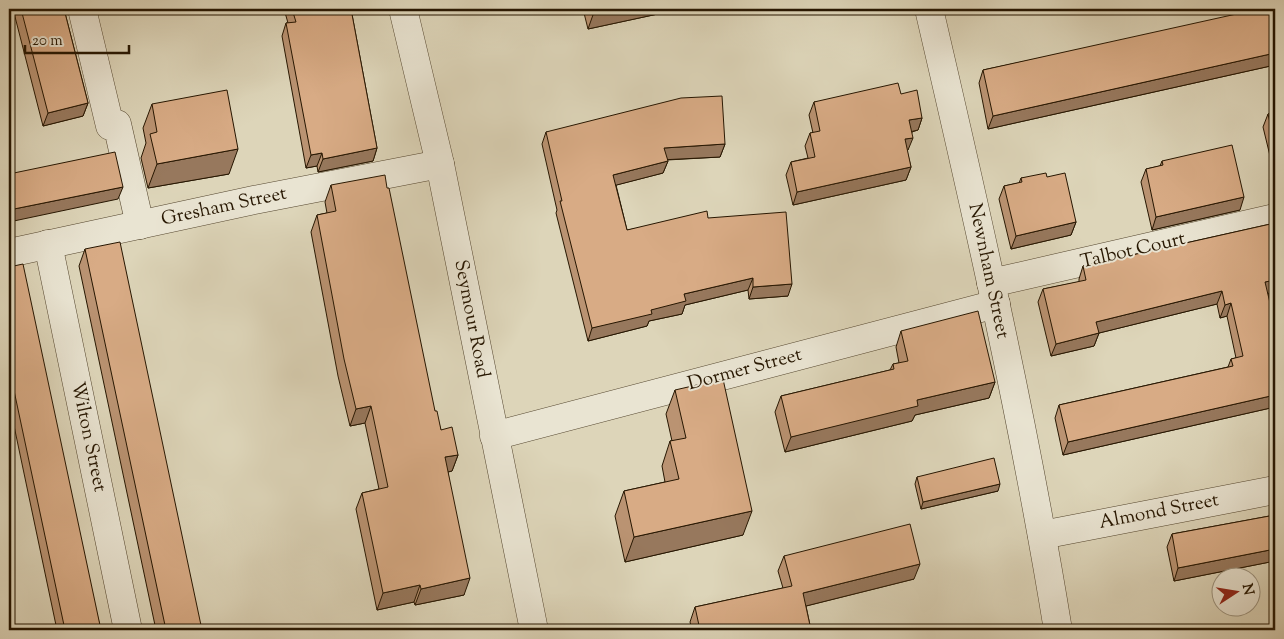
<svg xmlns="http://www.w3.org/2000/svg" width="1284" height="639" viewBox="0 0 1284 639" font-family="'Sorts Mill Goudy',serif">
<style>
.lines{fill:none;stroke-linecap:round;stroke-linejoin:round}
.minor-casing{stroke:#54462f;stroke-width:29}
.minor{stroke:#e9e4d2;stroke-width:28}
.wall{fill:#ba9372;stroke:#261601}
.shaded-wall{fill:#97785d;stroke:#261601}
.building{fill:#d8ab85;stroke:#261601}
.labels{text-anchor:middle;dominant-baseline:central;stroke-width:4;stroke-linejoin:round;paint-order:stroke}
.street-label{font-size:19px;fill:#261601;stroke:#e9e4d2}
</style>
<rect width="100%" height="100%" fill="#ddd5b9"/>
<filter id="stains"><feTurbulence type="fractalNoise" baseFrequency=".004" numOctaves="4"/><feColorMatrix values="0 0 0 0 .2 0 0 0 0 .09 0 0 0 0 .02 0 0 0 .5 -.17"/></filter>
<radialGradient id="worn" r=".72"><stop offset=".6" stop-color="#630" stop-opacity="0"/><stop offset="1" stop-color="#630" stop-opacity=".3"/></radialGradient>
<g class="lines">
<defs>
<g id="minor">
<path d="M82,9L110,126L117,124L140,225"/>
<path d="M403,9L440,164L534,630"/>
<path d="M929,9C977,215 1024,421 1058,630"/>
<path d="M48,244L128,630"/>
<path d="M9,253L254,200L440,164"/>
<path d="M991,283L1275,218"/>
<path d="M494,436L996,304"/>
<path d="M1042,535L1275,490"/>
</g>
</defs>
<use href="#minor" class="minor-casing"/>
<use href="#minor" class="minor"/>
</g>
<g class="wall">
<path d="M13,9H64L88,103L83,116L43,126Z"/>
<path d="M284,9H351L377,148L373,161L318,172L317,166L306,168L282,36L286,23H288Z"/>
<path d="M583,9H681L588,29Z"/>
<path d="M958,9H984L959,14Z"/>
<path d="M1275,9V65L988,129L979,83L983,70Z"/>
<path d="M901,94L922,118L918,130L912,132L908,150L907,151L911,167L906,180L793,205L786,175L791,162L808,158L805,146L810,133H813L809,115L814,102Z"/>
<path d="M152,104L229,174L148,188L141,158L146,143L143,128Z"/>
<path d="M1275,112V160H1271L1263,127L1268,114Z"/>
<path d="M546,132L725,144L720,157L667,160L668,161L663,173L616,185L627,230L708,218L788,296L749,299L748,290L685,305L682,314L649,321L647,326L588,341L556,213L557,210L542,144Z"/>
<path d="M1162,161L1240,210L1152,230L1141,182L1146,169L1160,166Z"/>
<path d="M1047,177L1076,222L1071,235L1011,249L999,199L1004,186L1019,183L1021,178Z"/>
<path d="M331,185L435,411L441,430L458,455L452,471L448,472L464,595L415,605L414,602L377,610L356,509L362,493L379,489L365,423L350,426L338,376L311,232L317,215L327,213L325,202Z"/>
<path d="M1275,223V292L1268,293L1275,324V407L1063,455L1055,418L1059,405L1228,367L1231,359L1236,358L1227,316L1220,318L1217,304L1099,333L1094,346L1051,356L1038,302L1043,289L1079,282V279L1083,266Z"/>
<path d="M85,249L202,630H156L79,266Z"/>
<path d="M9,267L101,630H57L9,402Z"/>
<path d="M901,331L995,382L989,398L915,415L912,421L785,452L775,412L781,396L890,370L893,364L899,363L896,347Z"/>
<path d="M675,390L743,535L625,562L615,516L624,491L665,482L662,466L670,441H672L666,414Z"/>
<path d="M917,477L998,491L921,509L915,484Z"/>
<path d="M1275,515V561L1174,581L1167,547L1172,534Z"/>
<path d="M784,556L914,579L806,606L811,630H692L690,622L695,607L783,588L778,571Z"/>
</g>
<g class="shaded-wall">
<path d="M608,9H681L588,29L594,12Z"/>
<path d="M961,9H984L959,14Z"/>
<path d="M1275,53V65L988,129L993,116Z"/>
<path d="M88,103L83,116L43,126L48,113Z"/>
<path d="M922,118L918,130L905,133L909,120Z"/>
<path d="M913,138L908,150L900,152L905,139Z"/>
<path d="M725,144L720,157L660,160L664,148Z"/>
<path d="M377,148L373,161L318,172L323,159Z"/>
<path d="M238,149L229,174L148,188L157,164Z"/>
<path d="M1275,149V160H1271Z"/>
<path d="M322,153L317,166L306,168L311,155Z"/>
<path d="M668,161L663,173L609,187L613,175Z"/>
<path d="M911,167L906,180L793,205L797,192Z"/>
<path d="M123,187L118,199L9,222V210Z"/>
<path d="M1244,197L1240,210L1152,230L1156,217Z"/>
<path d="M1076,222L1071,235L1011,249L1016,236Z"/>
<path d="M753,278L748,290L685,305L682,314L649,321L647,326L588,341L592,328L651,310L684,294Z"/>
<path d="M1275,280V292L1260,295L1265,282Z"/>
<path d="M792,284L788,296L749,299L753,287Z"/>
<path d="M1222,291L1217,304L1091,335L1096,322Z"/>
<path d="M1231,303L1227,316L1220,318L1225,305Z"/>
<path d="M1099,333L1094,346L1051,356L1056,344Z"/>
<path d="M995,382L989,398L915,415L912,421L785,452L791,437L917,400Z"/>
<path d="M1275,395V407L1063,455L1068,442Z"/>
<path d="M371,406L365,423L350,426L356,409Z"/>
<path d="M458,455L452,471L439,474L445,457Z"/>
<path d="M1000,484L998,491L921,509L923,502Z"/>
<path d="M752,511L743,535L625,562L634,537Z"/>
<path d="M1275,549V561L1174,581L1178,568Z"/>
<path d="M920,564L914,579L798,608L803,593Z"/>
<path d="M470,578L464,595L415,605L421,589Z"/>
<path d="M420,585L414,602L377,610L383,593Z"/>
</g>
<g class="building">
<path d="M21,9H64L88,103L48,113Z"/>
<path d="M292,9H351L377,148L323,159L322,153L311,155L286,23L296,22Z"/>
<path d="M593,9H608L594,12Z"/>
<path d="M1259,9H1275V53L993,116L983,70Z"/>
<path d="M898,83L901,94L917,90L922,118L909,120L913,138L905,139L911,167L797,192L791,162L815,157L810,133L820,131L814,102Z"/>
<path d="M227,90L238,149L157,164L150,134L157,132L152,104Z"/>
<path d="M722,96L725,144L664,148L668,161L613,175L627,230L707,211L708,218L786,212L792,284L753,287V278L684,294L686,301L651,310L652,314L592,328L560,201H562L546,132L681,98Z"/>
<path d="M1275,112V145L1268,114Z"/>
<path d="M1232,145L1244,197L1156,217L1146,169L1163,165L1162,161Z"/>
<path d="M115,152L123,187L9,210V174Z"/>
<path d="M1046,173L1047,177L1065,173L1076,222L1016,236L1004,186L1022,182L1021,178Z"/>
<path d="M385,175L387,188H389L435,411H437L441,430L452,427L458,455L445,457L470,578L421,589L420,585L383,593L362,493L388,487L371,406L356,409L344,359L317,215L336,211L331,185Z"/>
<path d="M1275,223V280L1265,282L1275,324V395L1068,442L1059,405L1233,366L1231,359L1243,356L1231,303L1225,305L1222,291L1096,322L1099,333L1056,344L1043,289L1086,280L1083,266Z"/>
<path d="M120,242L202,630H166L85,249Z"/>
<path d="M23,264L101,630H65L9,367V267Z"/>
<path d="M978,311L995,382L917,400L918,406L791,437L781,396L894,369L893,364L908,361L901,331Z"/>
<path d="M723,379L752,511L634,537L624,491L679,479L670,441L686,438L675,390Z"/>
<path d="M994,458L1000,484L923,502L917,477Z"/>
<path d="M1275,515V549L1178,568L1172,534Z"/>
<path d="M910,524L920,564L803,593L811,630H700L695,607L792,586L784,556Z"/>
<path d="M1019,628V630H1005Z"/>
</g>
<g class="labels">
<g class="street-label">
<text transform="translate(224 207) rotate(-12)">Gresham Street</text>
<text transform="translate(1133 251) rotate(-13)">Talbot Court</text>
<text transform="translate(988 271) rotate(78)">Newnham Street</text>
<text transform="translate(471 319) rotate(79)">Seymour Road</text>
<text transform="translate(745 370) rotate(-15)">Dormer Street</text>
<text transform="translate(88 437) rotate(78)">Wilton Street</text>
<text transform="translate(1159 512) rotate(-11)">Almond Street</text>
</g>
</g>
<rect width="1284" height="639" fill="none" stroke="#ddd5b9" stroke-width="30"/>
<rect x="10" y="10" width="1264" height="619" fill="none" stroke="#261601" stroke-width="2.5"/>
<rect x="15" y="15" width="1254" height="609" fill="none" stroke="#261601"/>
<g transform="translate(1236 592) rotate(78)"><circle r="24" fill="#e9e4d2" stroke="#9b927e"/>
<path d="M0-4L9 19L0 12L-9 19Z" fill="#8f2418"/>
<text y="-8" font-size="14" font-weight="bold" text-anchor="middle" fill="#261601">N</text>
</g>
<path d="M25 45v8h104v-8" fill="none" stroke="#261601" stroke-width="2.5"/>
<text x="32" y="45" font-size="15" fill="#261601" stroke="#e9e4d2" stroke-width="4" paint-order="stroke">20 m</text>
<rect width="100%" height="100%" filter="url(#stains)"/>
<rect width="100%" height="100%" fill="url(#worn)"/>
</svg>
